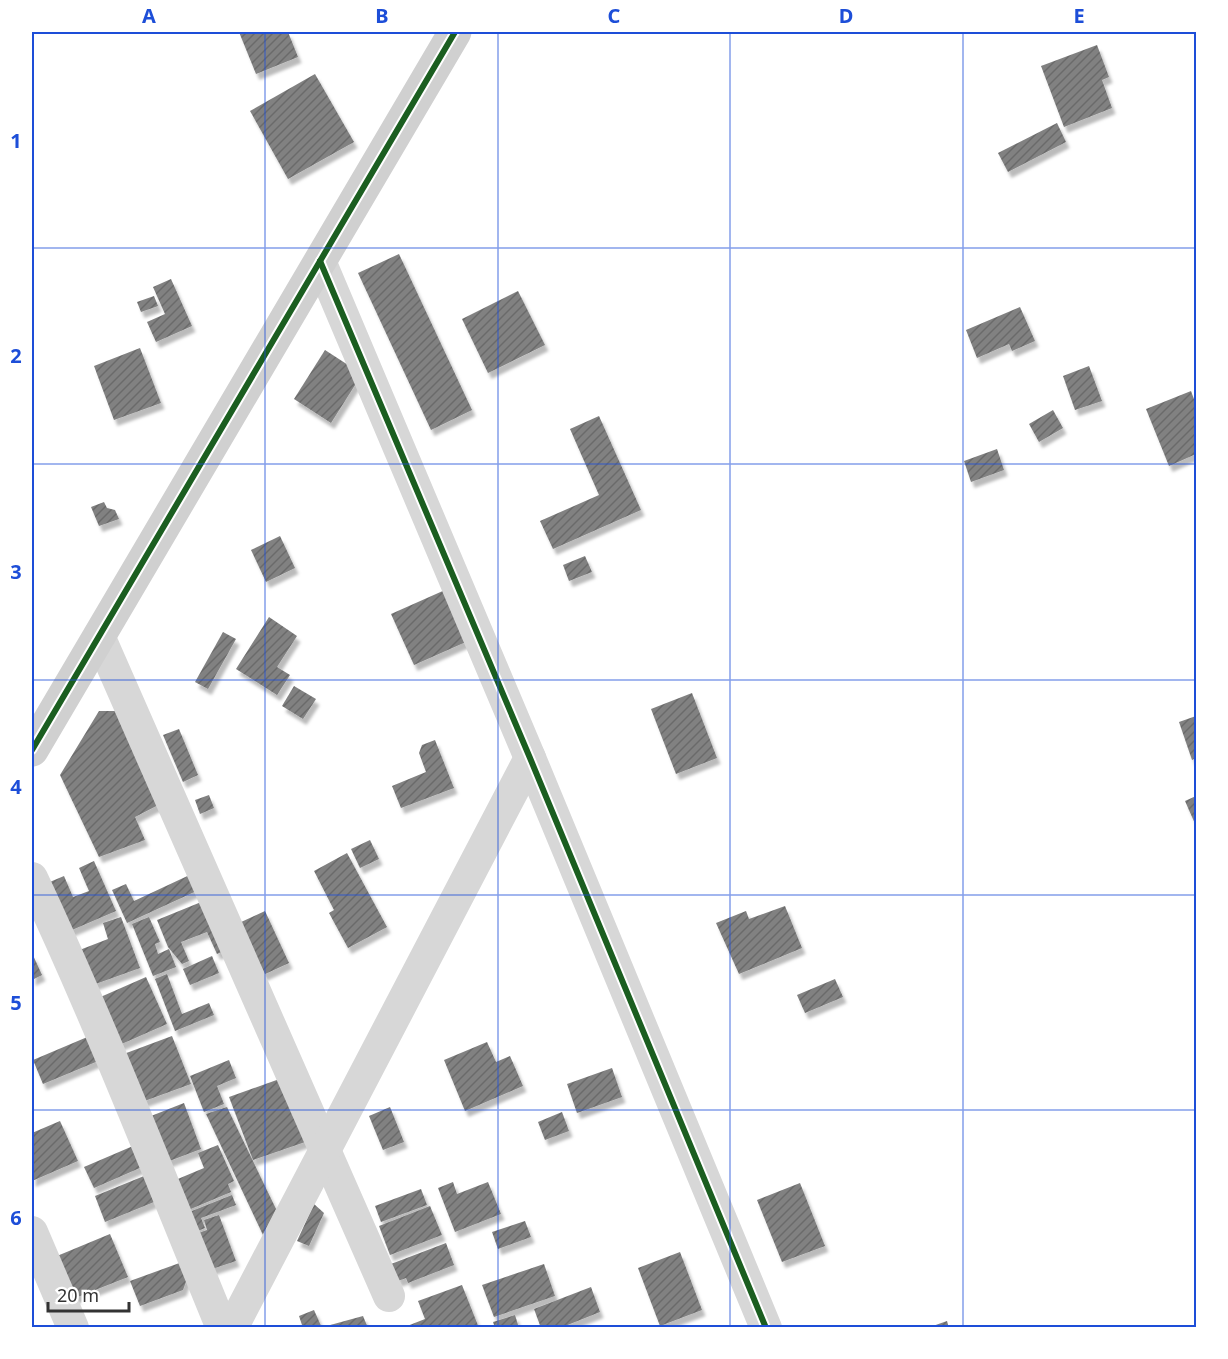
<svg xmlns="http://www.w3.org/2000/svg" width="1228" height="1359" viewBox="0 0 1228 1359" font-family="'Noto Sans',sans-serif">
<style>
.building{fill:url(#building-hatch);filter:url(#shadow)}
.lines{fill:none;stroke-linecap:round;stroke-linejoin:round}
.street{stroke:#d7d7d7;stroke-width:32}
.secondary{stroke:#d0d0d0;stroke-width:33}
.cycleway-casing{stroke:#fff;stroke-width:10}
.cycleway{stroke:#1b5e20;stroke-width:6}
.grid{fill:none;stroke:#1d4ed8;stroke-width:1.5;stroke-opacity:0.55}
.neatline{fill:none;stroke:#1d4ed8;stroke-width:2}
.grid-label{font-size:20px;text-anchor:middle;font-weight:bold;fill:#1d4ed8}
</style>
<defs>
<pattern id="building-hatch" width="6" height="6" patternUnits="userSpaceOnUse" patternTransform="scale(1.5)"><rect width="6" height="6" fill="#818181"/><path d="M-1 1l2-2M0 6l6-6M5 7l2-2" fill="none" stroke="#6a6a6a"/></pattern>
<filter id="shadow"><feDropShadow dx="3.5" dy="6" stdDeviation="1.5" flood-color="#0004"/></filter>
</defs>
<rect width="100%" height="100%" fill="#fff"/>
<g class="building">
<path d="M239,32H288L298,57L256,74Z"/>
<path d="M1097,45L1109,77L1102,80L1112,108L1064,127L1041,66Z"/>
<path d="M315,74L354,142L288,179L250,111Z"/>
<path d="M1057,123L1066,142L1008,172L998,153Z"/>
<path d="M399,254L472,410L431,430L358,273Z"/>
<path d="M171,279L192,326L156,342L147,322L165,314L153,287Z"/>
<path d="M518,291L545,345L488,373L462,319Z"/>
<path d="M154,296L158,306L141,312L137,302Z"/>
<path d="M1020,307L1035,341L1012,351L1009,344L977,358L966,330Z"/>
<path d="M140,348L161,403L114,420L94,366Z"/>
<path d="M325,350L362,374L331,423L294,399Z"/>
<path d="M1089,366L1102,401L1075,410L1063,376Z"/>
<path d="M1191,391L1196,405V454L1169,466L1146,409Z"/>
<path d="M1053,410L1063,428L1039,442L1029,424Z"/>
<path d="M599,416L641,510L553,549L540,521L599,495L570,429Z"/>
<path d="M997,449L1004,470L971,482L964,461Z"/>
<path d="M104,502L107,508L115,510L119,519L99,526L91,507Z"/>
<path d="M280,536L295,568L266,582L251,550Z"/>
<path d="M585,556L592,572L569,581L563,565Z"/>
<path d="M445,590L468,641L414,665L391,614Z"/>
<path d="M269,617L297,636L277,667L290,675L277,695L236,669Z"/>
<path d="M223,632L236,639L208,689L195,682Z"/>
<path d="M294,686L316,699L303,719L282,706Z"/>
<path d="M692,693L717,758L676,774L651,709Z"/>
<path d="M99,711H118L164,802L135,817L145,840L99,857L60,775Z"/>
<path d="M1196,716V758L1192,760L1179,722Z"/>
<path d="M179,729L198,775L183,782L163,735Z"/>
<path d="M435,740L454,788L401,808L392,786L426,772L419,753L422,745Z"/>
<path d="M209,795L214,808L200,814L195,800Z"/>
<path d="M1196,796V826L1185,801Z"/>
<path d="M370,840L379,859L360,868L351,849Z"/>
<path d="M347,853L387,927L348,948L329,913L334,910L314,871Z"/>
<path d="M94,861L116,911L65,933L45,884L64,876L73,897L89,891L79,868Z"/>
<path d="M196,872L203,888L127,923L112,890L126,884L134,901Z"/>
<path d="M211,898L231,948L217,954L207,932L181,942L189,961L182,964L168,947L157,920Z"/>
<path d="M785,906L802,948L739,974L716,923L746,911L749,919Z"/>
<path d="M265,911L289,963L263,975L239,923Z"/>
<path d="M121,917L140,968L90,986L77,951L108,939L103,923Z"/>
<path d="M149,917L160,942L155,944L158,954L169,949L176,967L153,976L132,924Z"/>
<path d="M32,953L42,975L32,980Z"/>
<path d="M212,956L219,973L190,985L183,969Z"/>
<path d="M167,974L182,1014L209,1003L214,1015L175,1031L155,979Z"/>
<path d="M146,977L167,1024L117,1046L96,999Z"/>
<path d="M835,979L843,997L805,1013L797,995Z"/>
<path d="M92,1035L103,1059L43,1084L33,1060Z"/>
<path d="M172,1036L191,1084L139,1103L121,1055Z"/>
<path d="M487,1042L496,1062L510,1056L523,1086L465,1111L444,1060Z"/>
<path d="M229,1060L236,1078L217,1086L224,1104L204,1112L190,1076Z"/>
<path d="M612,1068L622,1097L577,1113L567,1084Z"/>
<path d="M285,1077L308,1141L253,1160L229,1097Z"/>
<path d="M184,1103L201,1149L164,1163L146,1118Z"/>
<path d="M227,1107L276,1209L263,1235L206,1114Z"/>
<path d="M390,1107L404,1142L383,1150L369,1116Z"/>
<path d="M562,1112L569,1131L545,1140L538,1122Z"/>
<path d="M60,1121L78,1161L32,1181V1133Z"/>
<path d="M218,1145L234,1181L228,1184L231,1192L186,1211L173,1181L204,1168L198,1153Z"/>
<path d="M133,1146L142,1167L94,1188L84,1167Z"/>
<path d="M144,1176L154,1202L105,1222L95,1196Z"/>
<path d="M453,1182L457,1194L488,1182L501,1214L455,1232L438,1188Z"/>
<path d="M800,1183L825,1246L782,1262L757,1200Z"/>
<path d="M421,1189L427,1205L381,1222L375,1206Z"/>
<path d="M232,1195L236,1205L201,1218L205,1228L190,1234L182,1215Z"/>
<path d="M314,1204L324,1213L309,1246L297,1241Z"/>
<path d="M430,1206L442,1235L390,1255L379,1226Z"/>
<path d="M219,1215L236,1261L206,1271L193,1235L207,1230L204,1220Z"/>
<path d="M525,1221L531,1237L498,1249L492,1232Z"/>
<path d="M110,1234L128,1277L75,1298L57,1256Z"/>
<path d="M446,1243L454,1265L408,1283L406,1278L398,1281L391,1264Z"/>
<path d="M680,1252L702,1310L660,1326L638,1268Z"/>
<path d="M185,1261L189,1273L183,1290L140,1306L130,1281Z"/>
<path d="M544,1264L555,1296L494,1317L482,1285Z"/>
<path d="M462,1285L479,1328H402L425,1319L418,1301Z"/>
<path d="M591,1287L600,1312L560,1328H541L534,1309Z"/>
<path d="M314,1310L322,1328H303L299,1316Z"/>
<path d="M515,1315L519,1328H495L493,1322Z"/>
<path d="M363,1316L368,1328H323V1327Z"/>
<path d="M947,1321L949,1328H930V1327Z"/>
</g>
<g class="lines">
<g class="street">
<path d="M320,261L530,758L766,1328"/>
<path d="M99,636L389,1296"/>
<path d="M32,878C101,1025 160,1177 222,1328"/>
<path d="M32,1232L73,1328"/>
<path d="M232,1328L530,758"/>
</g>
<path class="secondary" d="M32,750L455,32"/>
<defs>
<g id="cycleway">
<path d="M320,261L530,758L766,1328"/>
<path d="M32,750L455,32"/>
</g>
</defs>
<use href="#cycleway" class="cycleway-casing"/>
<use href="#cycleway" class="cycleway"/>
</g>
<path class="grid" d="M265,32V1328M498,32V1328M730,32V1328M963,32V1328M32,248H1196M32,464H1196M32,680H1196M32,895H1196M32,1110H1196"/>
<rect width="1228" height="1359" fill="none" stroke="#ffffff" stroke-width="66"/>
<path d="M48 1302v9h81v-9" fill="none" stroke="#333333" stroke-width="3"/>
<text x="57" y="1302" font-size="18" fill="#333333" stroke="#ffffff" stroke-width="4.5" paint-order="stroke">20 m</text>
<rect x="33" y="33" width="1162" height="1293" class="neatline"/>
<g class="grid-label">
<text x="149" y="23">A</text>
<text x="382" y="23">B</text>
<text x="614" y="23">C</text>
<text x="846" y="23">D</text>
<text x="1079" y="23">E</text>
<text x="16" y="148">1</text>
<text x="16" y="363">2</text>
<text x="16" y="579">3</text>
<text x="16" y="794">4</text>
<text x="16" y="1010">5</text>
<text x="16" y="1225">6</text>
</g>
</svg>
